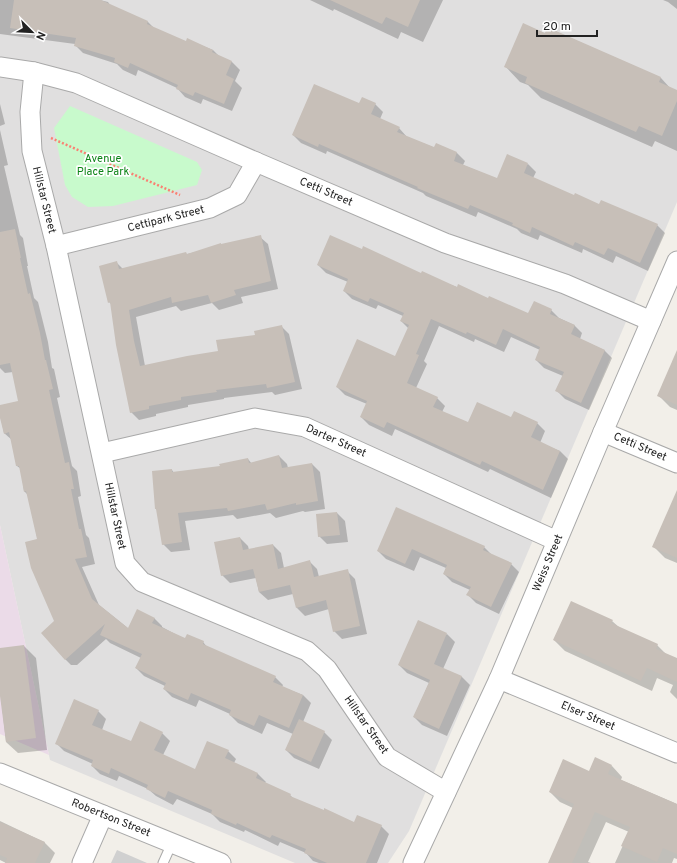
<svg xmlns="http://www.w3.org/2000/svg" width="677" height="863" viewBox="0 0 677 863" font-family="Overpass,sans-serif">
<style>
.residential{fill:#e0dfdf}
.industrial{fill:#ebdbe8}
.religious{fill:#d0d0d0}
.park{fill:#c8facc}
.shadow{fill:#0003}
.building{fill:#c7bfb8}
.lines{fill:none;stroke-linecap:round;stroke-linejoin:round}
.lane-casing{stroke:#a9a9a9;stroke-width:11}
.street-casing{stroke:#a9a9a9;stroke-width:21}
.path{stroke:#fa8072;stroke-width:2.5;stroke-dasharray:2 2;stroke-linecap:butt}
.lane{stroke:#fff;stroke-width:9}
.street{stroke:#fff;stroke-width:19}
.labels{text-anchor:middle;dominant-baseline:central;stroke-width:3.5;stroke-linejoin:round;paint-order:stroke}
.park-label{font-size:11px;fill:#0c8416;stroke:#fff}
.street-label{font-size:11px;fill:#222;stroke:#fff}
</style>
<rect width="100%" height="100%" fill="#f2efe9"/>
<path class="residential" d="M0,0H677V202L409,831L388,863H295L50,760L0,525Z"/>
<path class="industrial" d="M0,525L49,755L0,734Z"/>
<path class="religious" d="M117,850L147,863H111Z"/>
<path class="park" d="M70,106L197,162L202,170L197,185L113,206L88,207L72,197L65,185L54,128Z"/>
<g class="shadow">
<path d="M0,0H100L108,2L110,5L148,22L154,28L187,43L188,40L213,50L219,56L232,62L240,70L235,81L242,88L232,111L203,99L201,104L185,97L177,88L138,70L136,76L123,70L117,64L83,53L75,45V44L0,34Z"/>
<path d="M310,0H443L423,42L401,32L398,39L334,9L333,11Z"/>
<path d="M663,0H677V9L668,2Z"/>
<path d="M548,28L661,78L671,89L677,91V151L655,141L652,147L541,98L528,85L520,82L505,66L545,34Z"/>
<path d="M0,104L5,124L0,126Z"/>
<path d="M360,104H375L383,112L380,119L399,128L407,137L435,148L457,153L465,161L463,165L497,179L528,164L536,172L533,178L574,196L657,225L665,233L648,271L616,256L613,263L583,249L582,253L540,235L538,240L521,233L517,229L478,212L476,217L426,196L423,193L327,151L326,154L301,143L293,135Z"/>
<path d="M0,130L8,165L4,166L20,235L23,238L28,266H27L34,298L38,302L48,342L52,368L54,369L60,397L57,398L72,466L77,471L81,496L78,497L86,535L89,538L95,564L82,567L99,605L129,629L154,618L162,626V627L186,640L203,642L208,648L275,677L283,685L282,687L303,695L311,703L303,722L324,732L332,740L319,769L294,758L286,750L293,734L267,723L262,734L238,723L230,715V714L199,700L196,707L172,697L164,689L165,686L144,676L136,668L141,658L110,643L106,639L77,665H71L63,657L28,495L24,491L21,469L17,466L12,440L4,433L0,413V406L20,402L13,372L5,373L0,368Z"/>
<path d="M260,237L268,244L278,289L241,297L243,303L219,310L212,303L181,311L176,306L136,317L145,366L219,352L281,326L289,334L302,389L275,395L272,392L224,398V399L188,405V407L156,414V416L139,420L131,412L111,304L109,302L117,263L123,269Z"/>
<path d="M318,265L422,274L529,314L551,310L559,318L574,325L582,333L580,339L604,350L612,358L589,410L565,399L557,391L563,376L544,368L536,360L540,350L511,337L504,352L475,339L474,342L439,326L424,361L427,364L416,388L437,398L445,406L442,412L469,424L511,418L537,423L545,431L540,443L560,451L568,459L551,498L490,469L488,472L395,429L392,436L369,425L361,417L367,404L345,395L337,387L396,357L409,329L401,321L403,316L378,305L376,309L352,299L344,291L348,282L326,273Z"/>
<path d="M677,360V410L670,407L658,395Z"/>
<path d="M279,456L287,464L288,468L312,464L320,472L325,509L305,512L303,511L276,518L270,513L237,519L233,515L185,521L190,550L171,552L163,544L158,511L156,509L172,470L174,473L221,467L248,459L252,464Z"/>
<path d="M397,509L484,547L492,555L511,564L519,572L499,614L476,603L468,595L470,590L452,582L444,574L446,568L420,557L414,571L386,559L378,551Z"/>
<path d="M677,512V563L665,558L653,546Z"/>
<path d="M337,513L345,521L348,542L327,544L319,536Z"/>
<path d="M240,538L248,546L249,550L273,545L281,553L284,568L309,561L317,569L319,577L347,571L355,579L367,634L342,639L334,631L329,609L305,616L297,608L293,594L268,600L259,592L256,578L230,583L222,575Z"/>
<path d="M612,621L620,628L657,645L667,655L677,659V699L670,692L673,685L657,678L652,691L565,651L554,640Z"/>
<path d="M447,634L455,642L443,669L462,677L470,685L447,736L422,725L414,717L429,683L407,673L399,665Z"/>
<path d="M24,646L36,658L47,750L18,753L6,742L0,688V649Z"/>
<path d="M98,711L106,719L102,730L132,742L162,733L170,741L163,755L195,771L228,751L236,759L234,763L258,774L266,782L265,783L290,795L294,799L355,823L381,826L389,834L377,863H319L313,861L306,853L280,842L278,846L245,830L244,832L220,822L212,814L177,799L173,805L156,796L148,789L119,776L117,781L100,774L92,766L93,764L64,751L56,743Z"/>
<path d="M612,766L622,777L621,780L677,804V859L674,858L672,863H615L629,832L606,822L588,862L591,863H549L573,808L560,802L550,792L589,772Z"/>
<path d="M0,821L44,842L55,853L50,863H6L0,860Z"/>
</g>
<g class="building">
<path d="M14,0H101L148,21L147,24L186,41L187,38L213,50L212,52L232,61L226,75L234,79L224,104L195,92L193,96L176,89L178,85L130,63L128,68L114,62L115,58L74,46L76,38L10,28Z"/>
<path d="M330,0H420L408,27L386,17L382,24Z"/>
<path d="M523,23L545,33L547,27L661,77L659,82L677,90V101L662,136L639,126L636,132L525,83L527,77L504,67Z"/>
<path d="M314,84L359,103L362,97L376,103L371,114L400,127L397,132L434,147L436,143L457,152L454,161L497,178L507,154L528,163L524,173L574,195L575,193L599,204L601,200L658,224L640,263L608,248L604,255L575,242L573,246L532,227L530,233L512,225L513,223L470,205L468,209L417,188L418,187L319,144L318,147L292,135Z"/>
<path d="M15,229L21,258H20L28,294L30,293L40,333L45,360H46L53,389L49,390L65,463L69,462L74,489H71L79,529H81L87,557L75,559L92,599L128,628L137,609L155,618L152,623L185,638L187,634L204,641L203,644L276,676L273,682L303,695L289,728L259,715L254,726L229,715L231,710L191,693L188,700L163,689L166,683L135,668L142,654L100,635L105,624L65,660L41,633L54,621L31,568L25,542L37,539L26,491L24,492L19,466H16L9,432L4,434L0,418V405L18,401L10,363L0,365V232Z"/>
<path d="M261,235L271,281L234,290L236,295L211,303L208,295L172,303L171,297L129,310L134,341L140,366L187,356L218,351L216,340L255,335L254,331L282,325L295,382L267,388L266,384L216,390L217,392L181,397V400L149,406V409L130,413L116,345L110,302L108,303L99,266L117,261L119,269L186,252L187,254L221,243V244Z"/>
<path d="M330,235L362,249L363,246L421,273L422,271L457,287L458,284L488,298L489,296L528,313L534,301L552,309L550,314L575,325L571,334L605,350L581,403L555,391L564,372L535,360L540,347L503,329L496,345L467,332L466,334L431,319L416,354L419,355L407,383L438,397L433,407L468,422L477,402L511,417L514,411L538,422L531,437L560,451L543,490L482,461L480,465L387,422L384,428L360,417L367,401L336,387L357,339L395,356L409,325L400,321L404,313L370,298L368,302L343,291L348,279L317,265Z"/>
<path d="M677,350V405L657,396Z"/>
<path d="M279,455L282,468L312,463L318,501L296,505V503L267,510L265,504L228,511L227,508L178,513L182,542L162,545L156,509H155L152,471L172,469V472L220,466L219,464L248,458L249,463Z"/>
<path d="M677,490V558L652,547Z"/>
<path d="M396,507L485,546L483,550L512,563L491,607L466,595L471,587L443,574L447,565L412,549L405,564L377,551Z"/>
<path d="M337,512L340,535L318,537L316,514Z"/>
<path d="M240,537L243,550L273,544L278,569L310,560L314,577L348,569L360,626L333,632L326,600L296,608L290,585L259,592L253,569L221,576L214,542Z"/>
<path d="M571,601L613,620L611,623L658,644L656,649L677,658V682L647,668L641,681L553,640Z"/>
<path d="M418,620L447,633L434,664L462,676L439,729L413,717L430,680L398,665Z"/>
<path d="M24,645L36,738L6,742L0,696V648Z"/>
<path d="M74,699L99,710L92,725L131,741L140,721L163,732L154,750L195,769L207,741L229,750L225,758L258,773L256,778L291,794L290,796L324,810V808L354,822L357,815L382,825L366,863H327L304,853L306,849L272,835L270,838L237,823L236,825L211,814L212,810L168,791L165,798L146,789L148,785L111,768L109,774L91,766L93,760L55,744Z"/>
<path d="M299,719L325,731L311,762L285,750Z"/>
<path d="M595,757L612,765L608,774L677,804V854L663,848L657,862L621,846L630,827L595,812L572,863H548L574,804L549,792L563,759L589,771Z"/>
<path d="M0,822L45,842L35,863H5L7,858L0,855Z"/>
</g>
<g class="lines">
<defs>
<path id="lane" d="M163,863L172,843"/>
<g id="street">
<path d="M0,67L34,72L76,83L256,162L445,243L565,284L651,321"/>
<path d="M34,72L30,112L32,151L56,246L125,563L142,582L307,651L327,669L387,757L446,792"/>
<path d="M56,246L210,208L237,195L256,162"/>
<path d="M603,432L677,463"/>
<path d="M102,453L255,418L305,427L557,541"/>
<path d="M499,679L677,753"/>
<path d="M0,773L221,863"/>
<path d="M82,863L103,815"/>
<path d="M413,863L499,679L603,432L677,261"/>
</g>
</defs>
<use href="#lane" class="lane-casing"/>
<use href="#street" class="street-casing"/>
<path class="path" d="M51,138L180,195"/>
<use href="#lane" class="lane"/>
<use href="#street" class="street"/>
</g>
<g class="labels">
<g class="park-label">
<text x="103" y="159">Avenue<tspan x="103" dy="13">Place Park</tspan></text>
</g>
<g class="street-label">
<text transform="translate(326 192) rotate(23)">Cetti Street</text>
<text transform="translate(44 200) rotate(76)">Hillstar Street</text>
<text transform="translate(166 219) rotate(-14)">Cettipark Street</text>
<text transform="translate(336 441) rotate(24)">Darter Street</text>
<text transform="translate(640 447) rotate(23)">Cetti Street</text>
<text transform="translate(115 516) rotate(78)">Hillstar Street</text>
<text transform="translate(548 563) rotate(-67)">Weiss Street</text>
<text transform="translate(588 716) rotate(23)">Elser Street</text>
<text transform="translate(366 725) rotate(55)">Hillstar Street</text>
<text transform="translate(111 818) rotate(22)">Robertson Street</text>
</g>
</g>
<g transform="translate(32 32) rotate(114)" stroke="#ffffff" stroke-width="3" paint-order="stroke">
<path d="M0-3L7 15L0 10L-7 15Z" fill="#222222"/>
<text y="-6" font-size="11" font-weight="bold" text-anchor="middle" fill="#222222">N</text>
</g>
<path d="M537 30v6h60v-6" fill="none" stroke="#222222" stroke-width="2"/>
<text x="543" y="30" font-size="12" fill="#222222" stroke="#ffffff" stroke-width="3" paint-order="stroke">20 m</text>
</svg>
